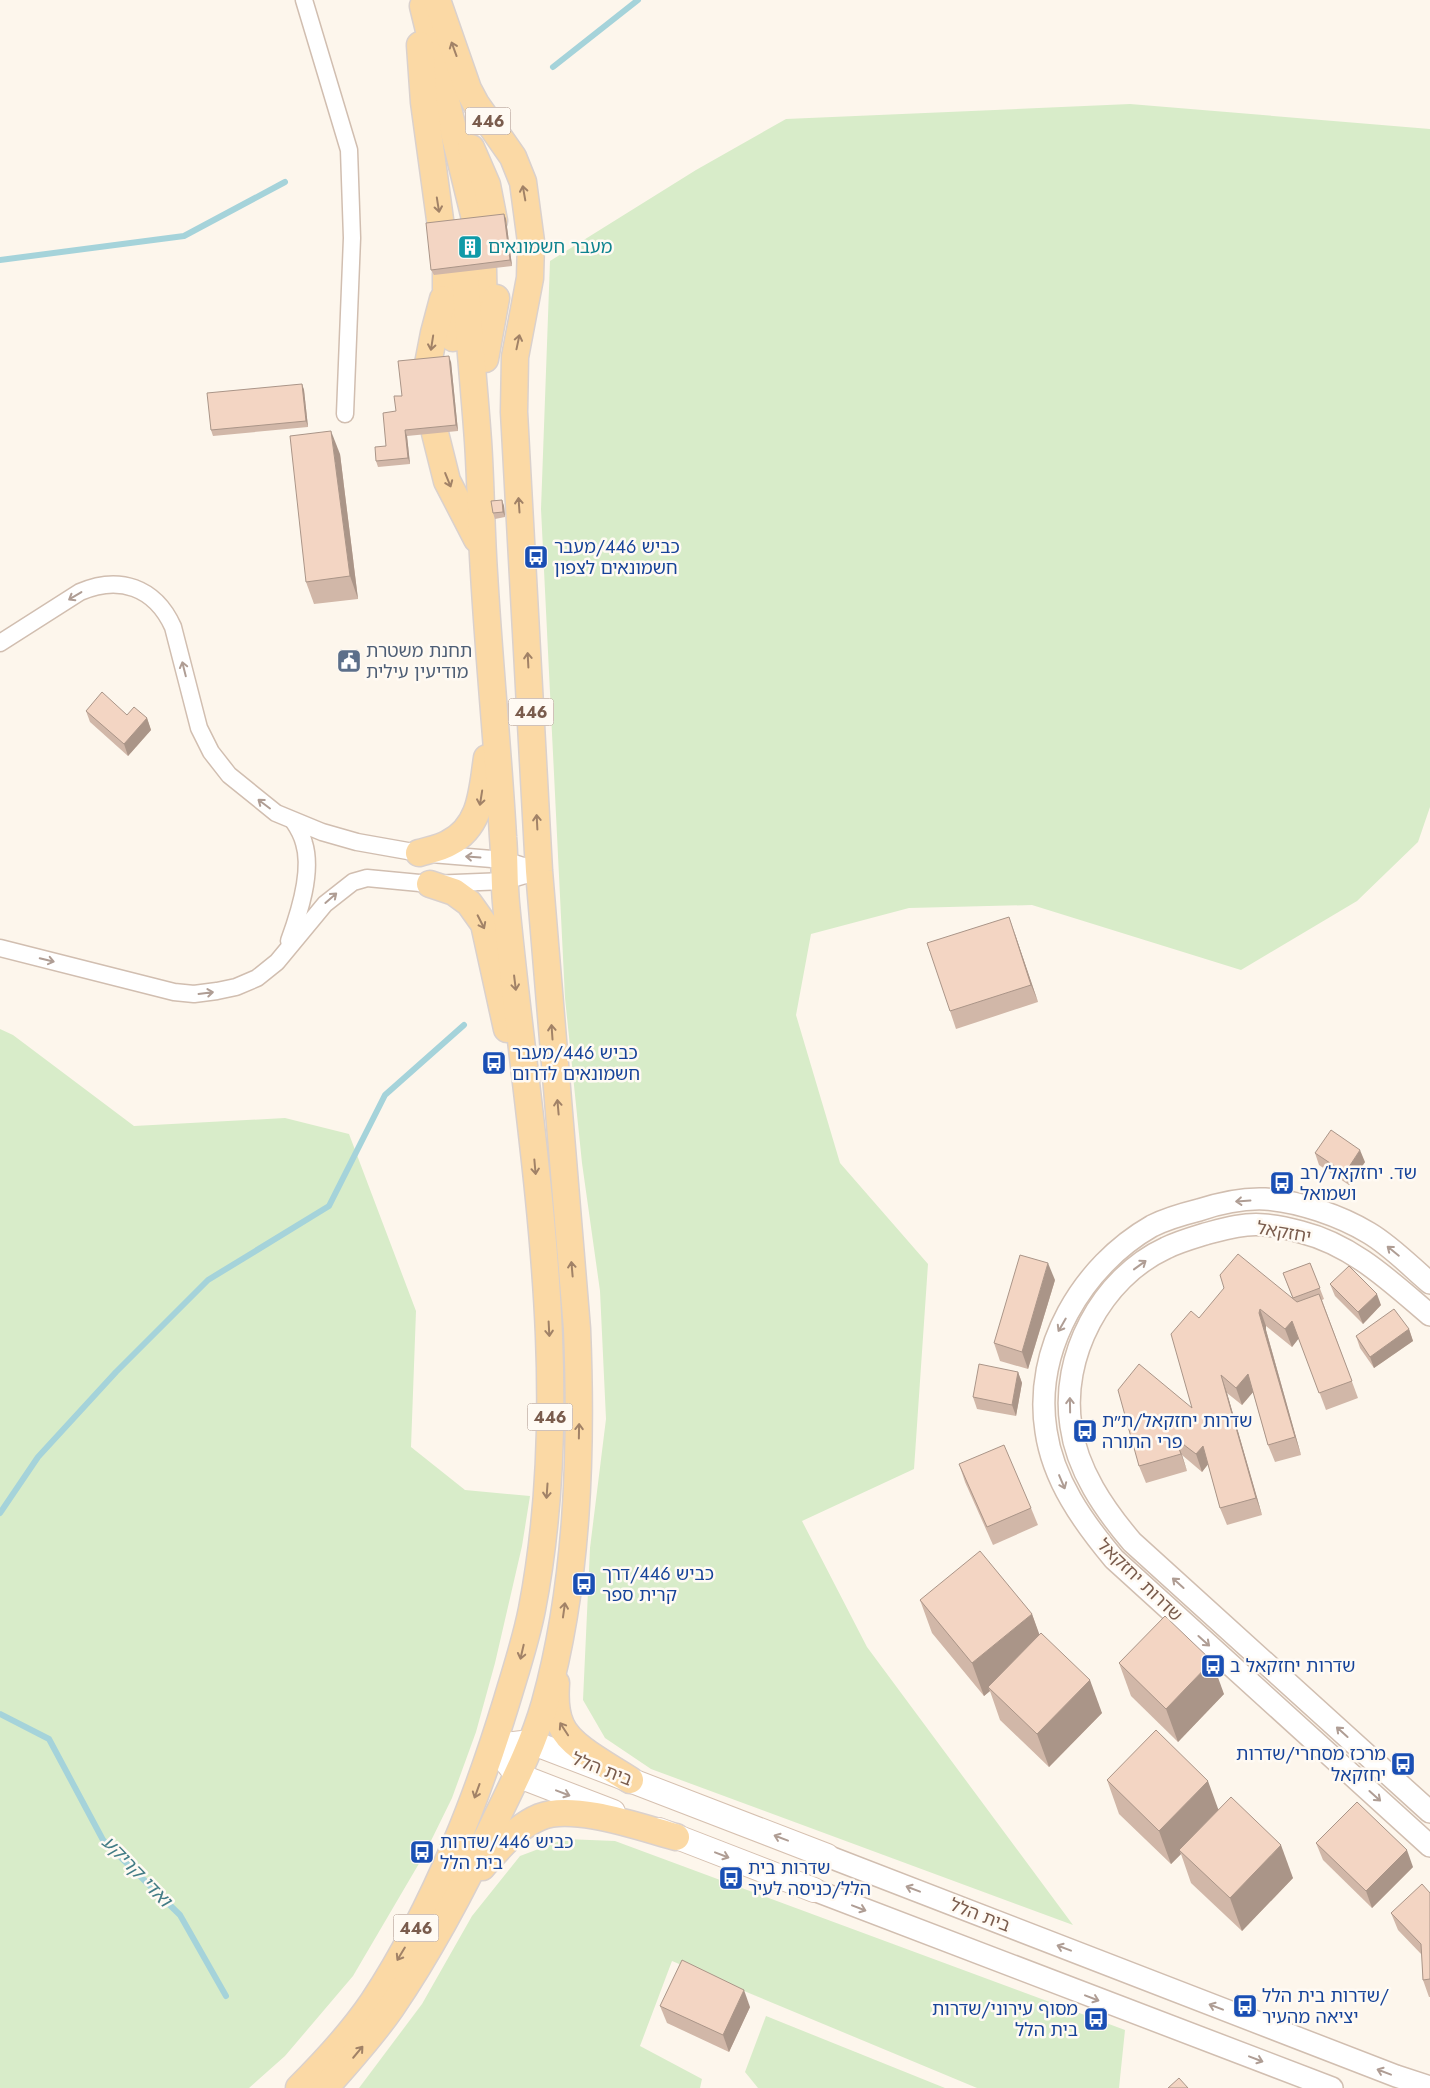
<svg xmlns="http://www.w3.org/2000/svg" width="1430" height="2088" viewBox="0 0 1430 2088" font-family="Jost,'Noto Sans Hebrew',sans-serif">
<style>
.green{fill:#d8ecc9}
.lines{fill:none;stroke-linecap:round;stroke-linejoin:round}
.stream{stroke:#a5d3da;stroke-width:6}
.minor-casing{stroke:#d1beb0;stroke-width:19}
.tertiary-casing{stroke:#d1beb0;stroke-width:24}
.secondary-casing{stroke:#d6c0b0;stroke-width:26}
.primary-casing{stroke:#dad1cd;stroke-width:29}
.minor{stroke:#fff;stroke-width:16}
.tertiary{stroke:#fff;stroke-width:21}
.secondary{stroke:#fff;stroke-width:24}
.primary{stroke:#fbd9a5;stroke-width:26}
.wall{fill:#d1b7a8}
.shaded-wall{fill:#aa9588}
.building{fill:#f3d5c3;stroke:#aa9588}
.oneway{stroke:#a18267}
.oneway2{stroke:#af9d94}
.labels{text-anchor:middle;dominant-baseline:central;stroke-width:5;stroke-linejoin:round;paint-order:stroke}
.shield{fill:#fffaf3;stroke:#a28b7f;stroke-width:1}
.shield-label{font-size:16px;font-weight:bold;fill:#7a5c4d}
.culture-label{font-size:18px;fill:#0d838f;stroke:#fffaf3;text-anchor:start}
.transit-label{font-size:18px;fill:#164399;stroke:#fffaf3;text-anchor:start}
.service-label{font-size:18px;fill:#4e5e75;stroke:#fffaf3;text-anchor:start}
.street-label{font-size:18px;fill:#7a5c4d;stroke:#fffaf3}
.water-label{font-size:19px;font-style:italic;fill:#437c86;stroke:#fffaf3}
</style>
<rect width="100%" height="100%" fill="#fdf6ec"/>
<g class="green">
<path d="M1130,104L1430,129V807L1418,842L1357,901L1241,970L1032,905L909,908L811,934L796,1015L840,1163L928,1264L914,1469L802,1521L867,1647L1073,1925L651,1769L605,1738L583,1700L590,1548L606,1419L600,1291L582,1163L565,998L541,509L550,261L696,170L786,119Z"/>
<path d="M0,1029L13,1035L134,1126L285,1118L349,1134L416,1311L411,1447L465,1490L530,1496L522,1546L495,1663L476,1732L452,1798L424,1855L353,1976L285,2056L249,2088H0Z"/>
<path d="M565,1839L615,1841L1125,2030L1119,2088H977L672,1961L640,2046L702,2079L700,2088H359L422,2004L472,1916L520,1856Z"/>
<path d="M766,2016L945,2088H758L745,2072Z"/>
</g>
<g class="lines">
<g class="stream">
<path d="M553,67L638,0"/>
<path d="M0,260L184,236L285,182"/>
<path d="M0,1513L38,1457L116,1372L208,1280L329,1206L385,1095L464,1025"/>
<path d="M0,1714L49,1739L103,1840L180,1915L226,1996"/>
</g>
<defs>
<g id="minor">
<path d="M304,0L349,150L352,238L345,414"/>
<path d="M0,643L80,592C119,575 155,587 173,627L199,728L211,752L229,775L276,813L322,832L357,842L419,853L504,860L539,871L505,881L430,884L367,878L353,882L325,904L277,962L257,978L236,987L217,991L194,994L174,992L0,948"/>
<path d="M289,941C299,914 313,872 304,843C302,835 298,828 294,822"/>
</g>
<g id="tertiary">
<path d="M1430,1283C1410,1266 1391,1246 1369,1233C1341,1216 1298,1201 1265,1199C1243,1198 1220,1203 1199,1210C1183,1214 1166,1219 1152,1226C1082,1266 1033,1349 1046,1431C1053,1480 1083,1522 1114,1559L1430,1846"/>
<path d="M1430,1315C1391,1282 1353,1245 1301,1232C1290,1229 1276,1226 1264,1225C1244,1223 1224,1229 1205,1234C1192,1238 1178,1242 1166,1248C1101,1278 1060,1357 1071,1426C1077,1470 1104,1509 1132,1542L1430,1812"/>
<path d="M827,1856L1396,2076L1430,2087"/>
<path d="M814,1890L1332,2088"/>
</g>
<g id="secondary">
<path d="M494,1746L517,1775L613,1812"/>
<path d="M494,1746L531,1742L827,1856"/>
<path d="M659,1830L814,1890"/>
</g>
<g id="primary">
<path d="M423,6L476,223"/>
<path d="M420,45L424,102L441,227"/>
<path d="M471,148L487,185L494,221"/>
<path d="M483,269L484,316"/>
<path d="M446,274V288L453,338"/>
<path d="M485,359L496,298"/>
<path d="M428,364L434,333L443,299"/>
<path d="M435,433L447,481L477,539"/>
<path d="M419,853C429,850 441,848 449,843C482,826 482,790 487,758"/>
<path d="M430,884L454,892L469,903L484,924L507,1029"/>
<path d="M556,1683C555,1697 555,1712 561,1725C570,1747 611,1767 630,1780"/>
<path d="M482,1867C499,1848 516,1827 540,1817C573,1803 642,1828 676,1837"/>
<path d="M299,2088C325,2062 352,2033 373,2002C406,1952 433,1897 456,1843C476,1796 492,1749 507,1700C516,1670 526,1640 532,1609C577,1375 528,1138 506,903C504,882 505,859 503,837C498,749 489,661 484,573C481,529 481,485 478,441C474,385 468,328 465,271"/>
<path d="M325,2088C348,2062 371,2037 391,2008C432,1948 466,1883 497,1817C515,1780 534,1742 545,1703C578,1584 582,1452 577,1329L539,871L514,412L515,357L530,278L531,242L523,182L513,157L476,104L468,89L437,0"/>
</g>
</defs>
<use href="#minor" class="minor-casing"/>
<use href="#tertiary" class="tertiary-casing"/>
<use href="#secondary" class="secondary-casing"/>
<use href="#primary" class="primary-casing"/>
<use href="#minor" class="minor"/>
<use href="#tertiary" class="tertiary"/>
<use href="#secondary" class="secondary"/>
<use href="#primary" class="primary"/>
</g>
<g class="wall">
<path d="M504,214L506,219L512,266L434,275L431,270Z"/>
<path d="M451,362L458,431L407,436L410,464L378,467L376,461L386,446L396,411L402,396Z"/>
<path d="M302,384L304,390L308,427L213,436L211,430Z"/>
<path d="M340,454L358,599L314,604L306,582Z"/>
<path d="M502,500L504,506L505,517L495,519L493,513Z"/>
<path d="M86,711L147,718L151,730L128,756L90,722Z"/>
<path d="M1015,934L1038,1002L956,1029L950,1011Z"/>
<path d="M1315,1153L1365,1162L1349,1185L1319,1165Z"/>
<path d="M1310,1263L1324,1299L1322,1300L1358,1398L1326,1410L1299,1338L1292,1347L1266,1326V1330L1301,1455L1275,1462L1268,1445L1253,1392L1242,1405L1227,1393L1262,1515L1227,1525L1220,1508L1208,1464L1202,1472L1182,1455L1187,1471L1146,1483L1139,1466L1192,1408L1199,1318L1293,1299L1283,1273Z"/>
<path d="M1055,1280L1028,1369L1000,1361L994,1343Z"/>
<path d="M1330,1284L1381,1305L1363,1324L1335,1296Z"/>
<path d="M1409,1329L1413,1341L1374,1368L1360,1348L1356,1336Z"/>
<path d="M1018,1372L1022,1383L1016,1416L977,1409L973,1397Z"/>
<path d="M959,1464L1031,1508L1038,1525L993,1545L965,1482Z"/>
<path d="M920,1600L1032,1614L1039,1635L1102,1713L1049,1767L1000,1720L990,1691L984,1696L932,1633Z"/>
<path d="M1119,1663L1224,1694L1178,1742L1131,1696Z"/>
<path d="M1107,1780L1219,1809L1293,1878L1242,1931L1191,1883L1181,1854L1171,1864L1119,1814Z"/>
<path d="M1316,1843L1413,1867L1372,1908L1323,1860Z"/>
<path d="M1430,1893V1997H1429L1423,1980L1422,1955L1398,1930L1391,1913Z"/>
<path d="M660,2006L750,2007L729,2052L667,2023Z"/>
</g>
<g class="shaded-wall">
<path d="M504,214L506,219L512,266L510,260Z"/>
<path d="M449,356L451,362L458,431L456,425Z"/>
<path d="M302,384L304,390L308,427L306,421Z"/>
<path d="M405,430L407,436L410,464L408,458Z"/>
<path d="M331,431L340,454L358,599L350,576Z"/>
<path d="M502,500L504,506L505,517L503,512Z"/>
<path d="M147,718L151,730L128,756L124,744Z"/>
<path d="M1009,917L1015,934L1038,1002L1031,985Z"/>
<path d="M1360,1150L1365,1162L1349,1185L1345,1173Z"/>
<path d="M1048,1263L1055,1280L1028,1369L1022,1352Z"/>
<path d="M1377,1294L1381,1305L1363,1324L1358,1312Z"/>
<path d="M1260,1309L1266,1326V1330L1301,1455L1295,1437L1259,1313Z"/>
<path d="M1292,1321L1299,1338L1292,1347L1285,1329Z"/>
<path d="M1409,1329L1413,1341L1374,1368L1370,1357Z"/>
<path d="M1018,1372L1022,1383L1016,1416L1012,1405Z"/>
<path d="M1248,1374L1254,1391L1242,1405L1236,1388Z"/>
<path d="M1221,1375L1227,1393L1262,1515L1256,1498Z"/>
<path d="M1175,1438L1182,1455L1187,1471L1181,1454Z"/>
<path d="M1203,1446L1209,1463L1202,1472L1196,1454Z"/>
<path d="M1032,1614L1044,1647L988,1687L990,1691L984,1696L972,1663Z"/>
<path d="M1212,1661L1224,1694L1178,1742L1166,1709Z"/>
<path d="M1090,1680L1102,1713L1049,1767L1037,1734Z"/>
<path d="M1208,1781L1220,1814L1179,1850L1181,1854L1171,1864L1159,1831Z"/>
<path d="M1281,1845L1293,1878L1242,1931L1230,1898Z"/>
<path d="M1407,1850L1413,1867L1372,1908L1366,1891Z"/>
<path d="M744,1990L750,2007L729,2052L723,2035Z"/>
</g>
<g class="building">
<path d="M504,214L510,260L431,270L426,223Z"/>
<path d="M449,356L456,425L405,430L408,458L376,461L375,447L386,446L383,413L396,411L394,396H402L398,361Z"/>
<path d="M302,384L306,421L211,430L207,393Z"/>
<path d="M331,431L350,576L306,582L290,436Z"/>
<path d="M502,500L503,512L493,513L491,501Z"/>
<path d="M102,692L127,715L134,707L147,718L124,744L86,711Z"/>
<path d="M1009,917L1031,985L950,1011L927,943Z"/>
<path d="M1331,1130L1360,1150L1345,1173L1315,1153Z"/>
<path d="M1238,1254L1297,1302L1319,1294L1352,1381L1319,1393L1292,1321L1285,1329L1260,1309L1259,1313L1295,1437L1268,1445L1248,1374L1236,1388L1221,1375L1256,1498L1220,1508L1203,1446L1196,1454L1175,1438L1181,1454L1139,1466L1118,1390L1139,1364L1192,1408L1171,1334L1191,1311L1199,1318L1224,1288L1220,1275Z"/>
<path d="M1020,1255L1048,1263L1022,1352L994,1343Z"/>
<path d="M1310,1263L1320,1288L1293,1298L1283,1273Z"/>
<path d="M1349,1266L1377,1294L1358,1312L1330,1284Z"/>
<path d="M1394,1309L1409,1329L1370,1357L1356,1336Z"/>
<path d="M979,1364L1018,1372L1012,1405L973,1397Z"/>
<path d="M1004,1445L1031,1508L987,1527L959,1464Z"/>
<path d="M980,1551L1032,1614L972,1663L920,1600Z"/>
<path d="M1165,1616L1212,1661L1166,1709L1119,1663Z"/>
<path d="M1041,1633L1090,1680L1037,1734L988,1687Z"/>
<path d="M1156,1730L1208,1781L1159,1831L1107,1780Z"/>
<path d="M1231,1797L1281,1845L1230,1898L1179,1850Z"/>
<path d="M1357,1802L1407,1850L1366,1891L1316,1843Z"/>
<path d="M1422,1884L1430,1893V1979L1423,1980L1421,1944L1391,1913Z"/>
<path d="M682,1960L744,1990L723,2035L660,2006Z"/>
<path d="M1179,2078L1188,2088H1168Z"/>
</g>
<defs><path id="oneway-shaft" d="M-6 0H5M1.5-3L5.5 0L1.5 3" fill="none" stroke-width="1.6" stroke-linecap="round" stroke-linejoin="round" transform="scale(1.25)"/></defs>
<g class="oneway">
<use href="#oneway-shaft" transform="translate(454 49) rotate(-110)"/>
<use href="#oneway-shaft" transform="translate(524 193) rotate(-100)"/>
<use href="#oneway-shaft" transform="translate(438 205) rotate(81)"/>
<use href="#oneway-shaft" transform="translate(518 342) rotate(-78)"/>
<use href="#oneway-shaft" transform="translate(432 343) rotate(99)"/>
<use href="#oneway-shaft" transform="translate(448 480) rotate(68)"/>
<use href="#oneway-shaft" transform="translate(519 505) rotate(-94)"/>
<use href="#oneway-shaft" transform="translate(528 660) rotate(-93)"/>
<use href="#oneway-shaft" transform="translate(481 798) rotate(99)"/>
<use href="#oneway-shaft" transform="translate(537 822) rotate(-93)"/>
<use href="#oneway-shaft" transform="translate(481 922) rotate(63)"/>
<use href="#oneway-shaft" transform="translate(515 983) rotate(83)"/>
<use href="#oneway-shaft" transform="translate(552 1032) rotate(-94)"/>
<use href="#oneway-shaft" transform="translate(558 1107) rotate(-95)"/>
<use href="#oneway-shaft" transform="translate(535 1167) rotate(85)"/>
<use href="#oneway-shaft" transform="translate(572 1269) rotate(-95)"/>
<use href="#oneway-shaft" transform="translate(549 1329) rotate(87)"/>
<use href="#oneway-shaft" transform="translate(579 1431) rotate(-89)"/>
<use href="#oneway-shaft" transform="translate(547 1491) rotate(94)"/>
<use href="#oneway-shaft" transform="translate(564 1610) rotate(-82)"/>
<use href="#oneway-shaft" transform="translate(522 1652) rotate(103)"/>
<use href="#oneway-shaft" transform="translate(564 1729) rotate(-123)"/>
<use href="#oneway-shaft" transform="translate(477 1791) rotate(110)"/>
<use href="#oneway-shaft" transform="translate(401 1954) rotate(121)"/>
<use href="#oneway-shaft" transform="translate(358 2052) rotate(-50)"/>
</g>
<g class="oneway2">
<use href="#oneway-shaft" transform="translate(75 596) rotate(149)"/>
<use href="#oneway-shaft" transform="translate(184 669) rotate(-104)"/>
<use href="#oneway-shaft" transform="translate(264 804) rotate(-143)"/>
<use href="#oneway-shaft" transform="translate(473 857) rotate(-176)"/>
<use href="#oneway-shaft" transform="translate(331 898) rotate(-41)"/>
<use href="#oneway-shaft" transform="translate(47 960) rotate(14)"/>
<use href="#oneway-shaft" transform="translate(206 993) rotate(-7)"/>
<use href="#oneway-shaft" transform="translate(1243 1201) rotate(176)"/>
<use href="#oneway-shaft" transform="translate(1393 1251) rotate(-141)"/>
<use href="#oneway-shaft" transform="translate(1140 1265) rotate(-36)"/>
<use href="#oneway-shaft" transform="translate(1062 1325) rotate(120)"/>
<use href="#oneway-shaft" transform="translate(1070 1405) rotate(-91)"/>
<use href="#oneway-shaft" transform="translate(1062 1482) rotate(67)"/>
<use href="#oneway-shaft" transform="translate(1178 1583) rotate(-138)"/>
<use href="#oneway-shaft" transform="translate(1204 1641) rotate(42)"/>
<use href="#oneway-shaft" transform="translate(1342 1732) rotate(-138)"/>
<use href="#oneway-shaft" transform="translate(563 1793) rotate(21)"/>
<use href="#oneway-shaft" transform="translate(1375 1796) rotate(42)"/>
<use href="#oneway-shaft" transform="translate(781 1838) rotate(-159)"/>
<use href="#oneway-shaft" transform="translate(722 1855) rotate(21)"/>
<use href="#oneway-shaft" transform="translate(913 1889) rotate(-159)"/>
<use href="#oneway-shaft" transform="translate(859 1908) rotate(21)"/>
<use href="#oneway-shaft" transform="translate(1064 1948) rotate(-159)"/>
<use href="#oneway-shaft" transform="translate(1092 1998) rotate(21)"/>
<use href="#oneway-shaft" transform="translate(1216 2007) rotate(-159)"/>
<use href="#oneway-shaft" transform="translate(1256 2059) rotate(21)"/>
<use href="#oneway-shaft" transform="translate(1384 2072) rotate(-159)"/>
</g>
<defs>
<symbol id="building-square" viewBox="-11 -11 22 22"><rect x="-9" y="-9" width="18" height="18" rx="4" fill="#0f9aa8" stroke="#fffaf3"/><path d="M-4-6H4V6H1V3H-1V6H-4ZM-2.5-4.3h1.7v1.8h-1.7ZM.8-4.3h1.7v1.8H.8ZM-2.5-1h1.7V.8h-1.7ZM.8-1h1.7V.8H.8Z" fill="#fff"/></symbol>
<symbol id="bus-square" viewBox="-11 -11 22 22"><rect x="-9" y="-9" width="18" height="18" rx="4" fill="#1a4fb4" stroke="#fffaf3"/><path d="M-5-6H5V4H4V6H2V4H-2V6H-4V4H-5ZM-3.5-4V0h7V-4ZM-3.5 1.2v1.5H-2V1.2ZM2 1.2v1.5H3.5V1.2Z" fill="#fff"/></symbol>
<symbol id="civic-square" viewBox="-11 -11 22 22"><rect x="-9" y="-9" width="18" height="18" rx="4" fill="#5c6f8a" stroke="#fffaf3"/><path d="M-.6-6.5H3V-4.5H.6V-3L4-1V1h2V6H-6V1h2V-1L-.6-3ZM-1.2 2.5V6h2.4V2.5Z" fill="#fff"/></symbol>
</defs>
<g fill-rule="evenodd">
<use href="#building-square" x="456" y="233" width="28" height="28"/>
<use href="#bus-square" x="522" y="543" width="28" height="28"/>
<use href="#civic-square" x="335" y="647" width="28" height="28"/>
<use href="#bus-square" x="480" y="1049" width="28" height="28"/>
<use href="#bus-square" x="1268" y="1169" width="28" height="28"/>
<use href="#bus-square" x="1071" y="1417" width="28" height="28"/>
<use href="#bus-square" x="570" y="1570" width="28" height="28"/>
<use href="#bus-square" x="1199" y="1652" width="28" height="28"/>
<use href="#bus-square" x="1389" y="1750" width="28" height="28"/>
<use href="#bus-square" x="408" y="1838" width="28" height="28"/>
<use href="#bus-square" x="717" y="1864" width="28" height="28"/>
<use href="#bus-square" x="1231" y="1992" width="28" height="28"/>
<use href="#bus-square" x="1082" y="2005" width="28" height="28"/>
</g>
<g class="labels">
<g class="shield">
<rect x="465.5" y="107.5" width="45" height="27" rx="4"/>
<rect x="508.5" y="698.5" width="45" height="27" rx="4"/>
<rect x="527.5" y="1403.5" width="45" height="27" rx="4"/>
<rect x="393.5" y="1914.5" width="45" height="27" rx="4"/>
</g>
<g class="shield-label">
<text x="488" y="121">446</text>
<text x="531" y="712">446</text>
<text x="550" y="1417">446</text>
<text x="416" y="1928">446</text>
</g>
<g class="culture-label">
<text x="488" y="247">מעבר חשמונאים</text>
</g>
<g class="transit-label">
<text x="554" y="547">כביש 446/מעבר<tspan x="554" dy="21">חשמונאים לצפון</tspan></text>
<text x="512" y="1053">כביש 446/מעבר<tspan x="512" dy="21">חשמונאים לדרום</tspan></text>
<text x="1300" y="1173">שד. יחזקאל/רב<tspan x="1300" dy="21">ושמואל</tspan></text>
<text x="1102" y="1421">שדרות יחזקאל/ת״ת<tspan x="1102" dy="21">פרי התורה</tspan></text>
<text x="602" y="1574">כביש 446/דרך<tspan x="602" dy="21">קרית ספר</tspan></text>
<text x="1230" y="1666">שדרות יחזקאל ב</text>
<text x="1386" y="1754" text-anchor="end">מרכז מסחרי/שדרות<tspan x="1386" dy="21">יחזקאל</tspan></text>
<text x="440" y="1842">כביש 446/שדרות<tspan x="440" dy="21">בית הלל</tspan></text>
<text x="748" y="1868">שדרות בית<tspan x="748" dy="21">הלל/כניסה לעיר</tspan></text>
<text x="1262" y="1996">שדרות בית הלל/<tspan x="1262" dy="21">יציאה מהעיר</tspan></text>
<text x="1078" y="2009" text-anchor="end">מסוף עירוני/שדרות<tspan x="1078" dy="21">בית הלל</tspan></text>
</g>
<g class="service-label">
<text x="366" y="651">תחנת משטרת<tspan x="366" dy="21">מודיעין עילית</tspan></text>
</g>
<g class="street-label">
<text transform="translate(1284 1232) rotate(10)">יחזקאל</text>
<text transform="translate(1140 1580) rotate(44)">שדרות יחזקאל</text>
<text transform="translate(602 1769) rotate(21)">בית הלל</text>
<text transform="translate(980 1915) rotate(21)">בית הלל</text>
</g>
<g class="water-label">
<text transform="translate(137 1871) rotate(46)">ואדי קריקע</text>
</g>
</g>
</svg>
